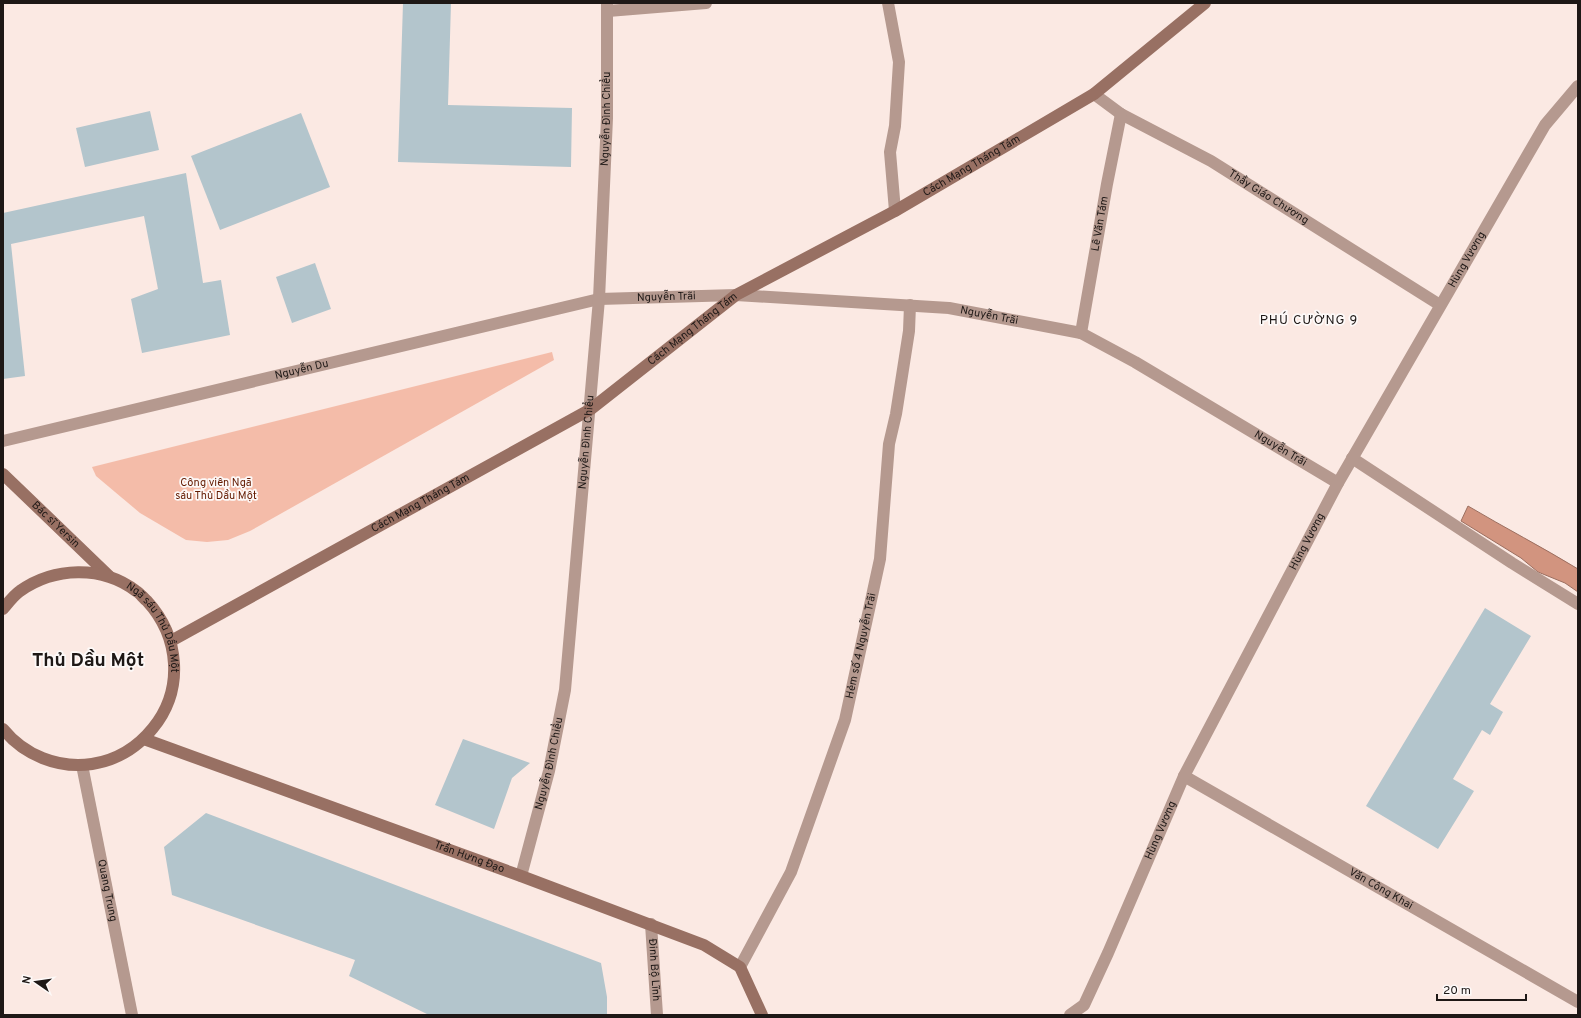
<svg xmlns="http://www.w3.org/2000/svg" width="1581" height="1018" viewBox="0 0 1581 1018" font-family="Overpass,sans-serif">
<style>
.green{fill:#f4bca9}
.water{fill:#d2947f;stroke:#9c6f60}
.building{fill:#b3c5cc}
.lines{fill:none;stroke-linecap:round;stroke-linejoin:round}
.lane{stroke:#b5998f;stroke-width:12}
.street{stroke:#b5998f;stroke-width:12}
.secondary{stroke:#987063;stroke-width:12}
.labels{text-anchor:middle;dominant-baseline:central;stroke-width:3.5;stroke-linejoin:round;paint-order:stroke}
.street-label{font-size:11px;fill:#1e1816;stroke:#fdf9f8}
.park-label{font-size:11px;fill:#631a00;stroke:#fdf9f8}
.quarter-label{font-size:13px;letter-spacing:1px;fill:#1e1816;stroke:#fdf9f8}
.town-label{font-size:19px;font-weight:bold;fill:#1e1816;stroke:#fdf9f8}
</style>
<rect width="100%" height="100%" fill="#fbe9e3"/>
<path class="green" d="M552,352L554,360L250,531L228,540L207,542L186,540L140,513L96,476L92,467Z"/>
<path class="water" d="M1468,506C1505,528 1542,547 1578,569V592L1565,583L1538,572L1521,558L1461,521Z"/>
<g class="building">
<path d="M403,3H451L448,105L572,108L571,167L398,162Z"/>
<path d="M150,111L159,150L85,167L76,128Z"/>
<path d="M301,113L330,187L220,230L191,156Z"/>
<path d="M186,173L203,283L221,280L230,335L142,353L131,299L158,289L144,216L11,244L25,376L3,379V213Z"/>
<path d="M315,263L331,309L292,323L276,277Z"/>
<path d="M1485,608L1531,636L1490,704L1503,712L1490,735L1482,730L1453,779L1474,791L1438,849L1366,806Z"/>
<path d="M463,739L530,763L512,778L494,829L435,805Z"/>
<path d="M206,813L601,963L607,997V1015H429L349,976L355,960L172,895L164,847Z"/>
</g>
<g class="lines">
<g class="lane">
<path d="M888,3L899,62L895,126L890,152L895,211"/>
<path d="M608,11L706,3"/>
<path d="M1352,458L1512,563L1578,604"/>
<path id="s1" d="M740,967L791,872L845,720L880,559L889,444L896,414L909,331L910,305"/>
</g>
<g class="street">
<path id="s2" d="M1094,94L1121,114L1211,161L1440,305"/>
<path id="s3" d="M1081,333L1107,184L1121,114"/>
<path id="s4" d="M3,441L599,299L736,295L949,308L1081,333L1135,362L1338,483"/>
<path id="s5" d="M82,765L132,1015"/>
<path id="s6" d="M1184,776L1578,1002"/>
<path id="s7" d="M521,876L549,771L565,690L599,299L607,118V3"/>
<path id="s8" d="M651,924L657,1015"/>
<path id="s9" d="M1070,1015L1084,1005L1108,953L1184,776L1338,483L1545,125L1578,86"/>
</g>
<g class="secondary">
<path id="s10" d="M3,474L109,576"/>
<path id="s11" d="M3,609C8,603 14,595 20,591C54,567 102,565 136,591C140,593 143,598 147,601C180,637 184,690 153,728C137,748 117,760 92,764C58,769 24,755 3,729"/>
<path id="s12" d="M171,641L591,409L736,295L895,211L1094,94L1205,3"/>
<path id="s13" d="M144,739L521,876L704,945L740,967L762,1015"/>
</g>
</g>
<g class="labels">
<g class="street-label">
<text stroke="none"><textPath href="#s7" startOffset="764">Nguyễn Đình Chiểu</textPath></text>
<text stroke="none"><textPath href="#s12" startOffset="933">Cách Mạng Tháng Tám</textPath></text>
<text stroke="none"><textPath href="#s2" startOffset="203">Thầy Giáo Chương</textPath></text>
<text stroke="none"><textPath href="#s3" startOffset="111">Lê Văn Tám</textPath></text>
<text stroke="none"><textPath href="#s9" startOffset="856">Hùng Vương</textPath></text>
<text stroke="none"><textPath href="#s4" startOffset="680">Nguyễn Trãi</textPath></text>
<text stroke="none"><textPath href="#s4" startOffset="1004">Nguyễn Trãi</textPath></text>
<text stroke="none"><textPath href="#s12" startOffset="609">Cách Mạng Tháng Tám</textPath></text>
<text stroke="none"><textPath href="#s4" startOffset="307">Nguyễn Du</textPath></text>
<text stroke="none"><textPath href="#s7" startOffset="440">Nguyễn Đình Chiểu</textPath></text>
<text stroke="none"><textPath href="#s4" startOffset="1328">Nguyễn Trãi</textPath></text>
<text stroke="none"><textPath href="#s12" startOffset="285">Cách Mạng Tháng Tám</textPath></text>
<text stroke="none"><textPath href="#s10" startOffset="73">Bác sĩ Yersin</textPath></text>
<text stroke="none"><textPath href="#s9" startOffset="532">Hùng Vương</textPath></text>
<text stroke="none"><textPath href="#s11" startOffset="190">Ngã sáu Thủ Dầu Một</textPath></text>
<text stroke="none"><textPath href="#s1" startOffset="345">Hẻm số 4 Nguyễn Trãi</textPath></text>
<text stroke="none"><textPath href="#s7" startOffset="116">Nguyễn Đình Chiểu</textPath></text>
<text stroke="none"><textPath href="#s9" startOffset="208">Hùng Vương</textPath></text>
<text stroke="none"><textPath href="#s13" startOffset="346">Trần Hưng Đạo</textPath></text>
<text stroke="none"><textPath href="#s6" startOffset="227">Văn Công Khai</textPath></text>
<text stroke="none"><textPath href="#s5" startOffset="128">Quang Trung</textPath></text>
<text stroke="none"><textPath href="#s8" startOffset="46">Đinh Bộ Lĩnh</textPath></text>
</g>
<g class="park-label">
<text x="216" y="483">Công viên Ngã<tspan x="216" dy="13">sáu Thủ Dầu Một</tspan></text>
</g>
<g class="quarter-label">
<text x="1309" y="321">PHÚ CƯỜNG 9</text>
</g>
<g class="town-label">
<text x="88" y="661">Thủ Dầu Một</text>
</g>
</g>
<rect width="1581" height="1018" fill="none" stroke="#1e1816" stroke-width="8"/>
<g transform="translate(36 982) rotate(283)" stroke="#fdf9f8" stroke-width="3" paint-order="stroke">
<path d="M0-3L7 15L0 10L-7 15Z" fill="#1e1816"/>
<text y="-6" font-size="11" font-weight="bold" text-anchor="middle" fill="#1e1816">N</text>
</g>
<path d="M1437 994v6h89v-6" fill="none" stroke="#1e1816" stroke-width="2"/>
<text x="1443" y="994" font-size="12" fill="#1e1816" stroke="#fdf9f8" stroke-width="3" paint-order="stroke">20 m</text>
</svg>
